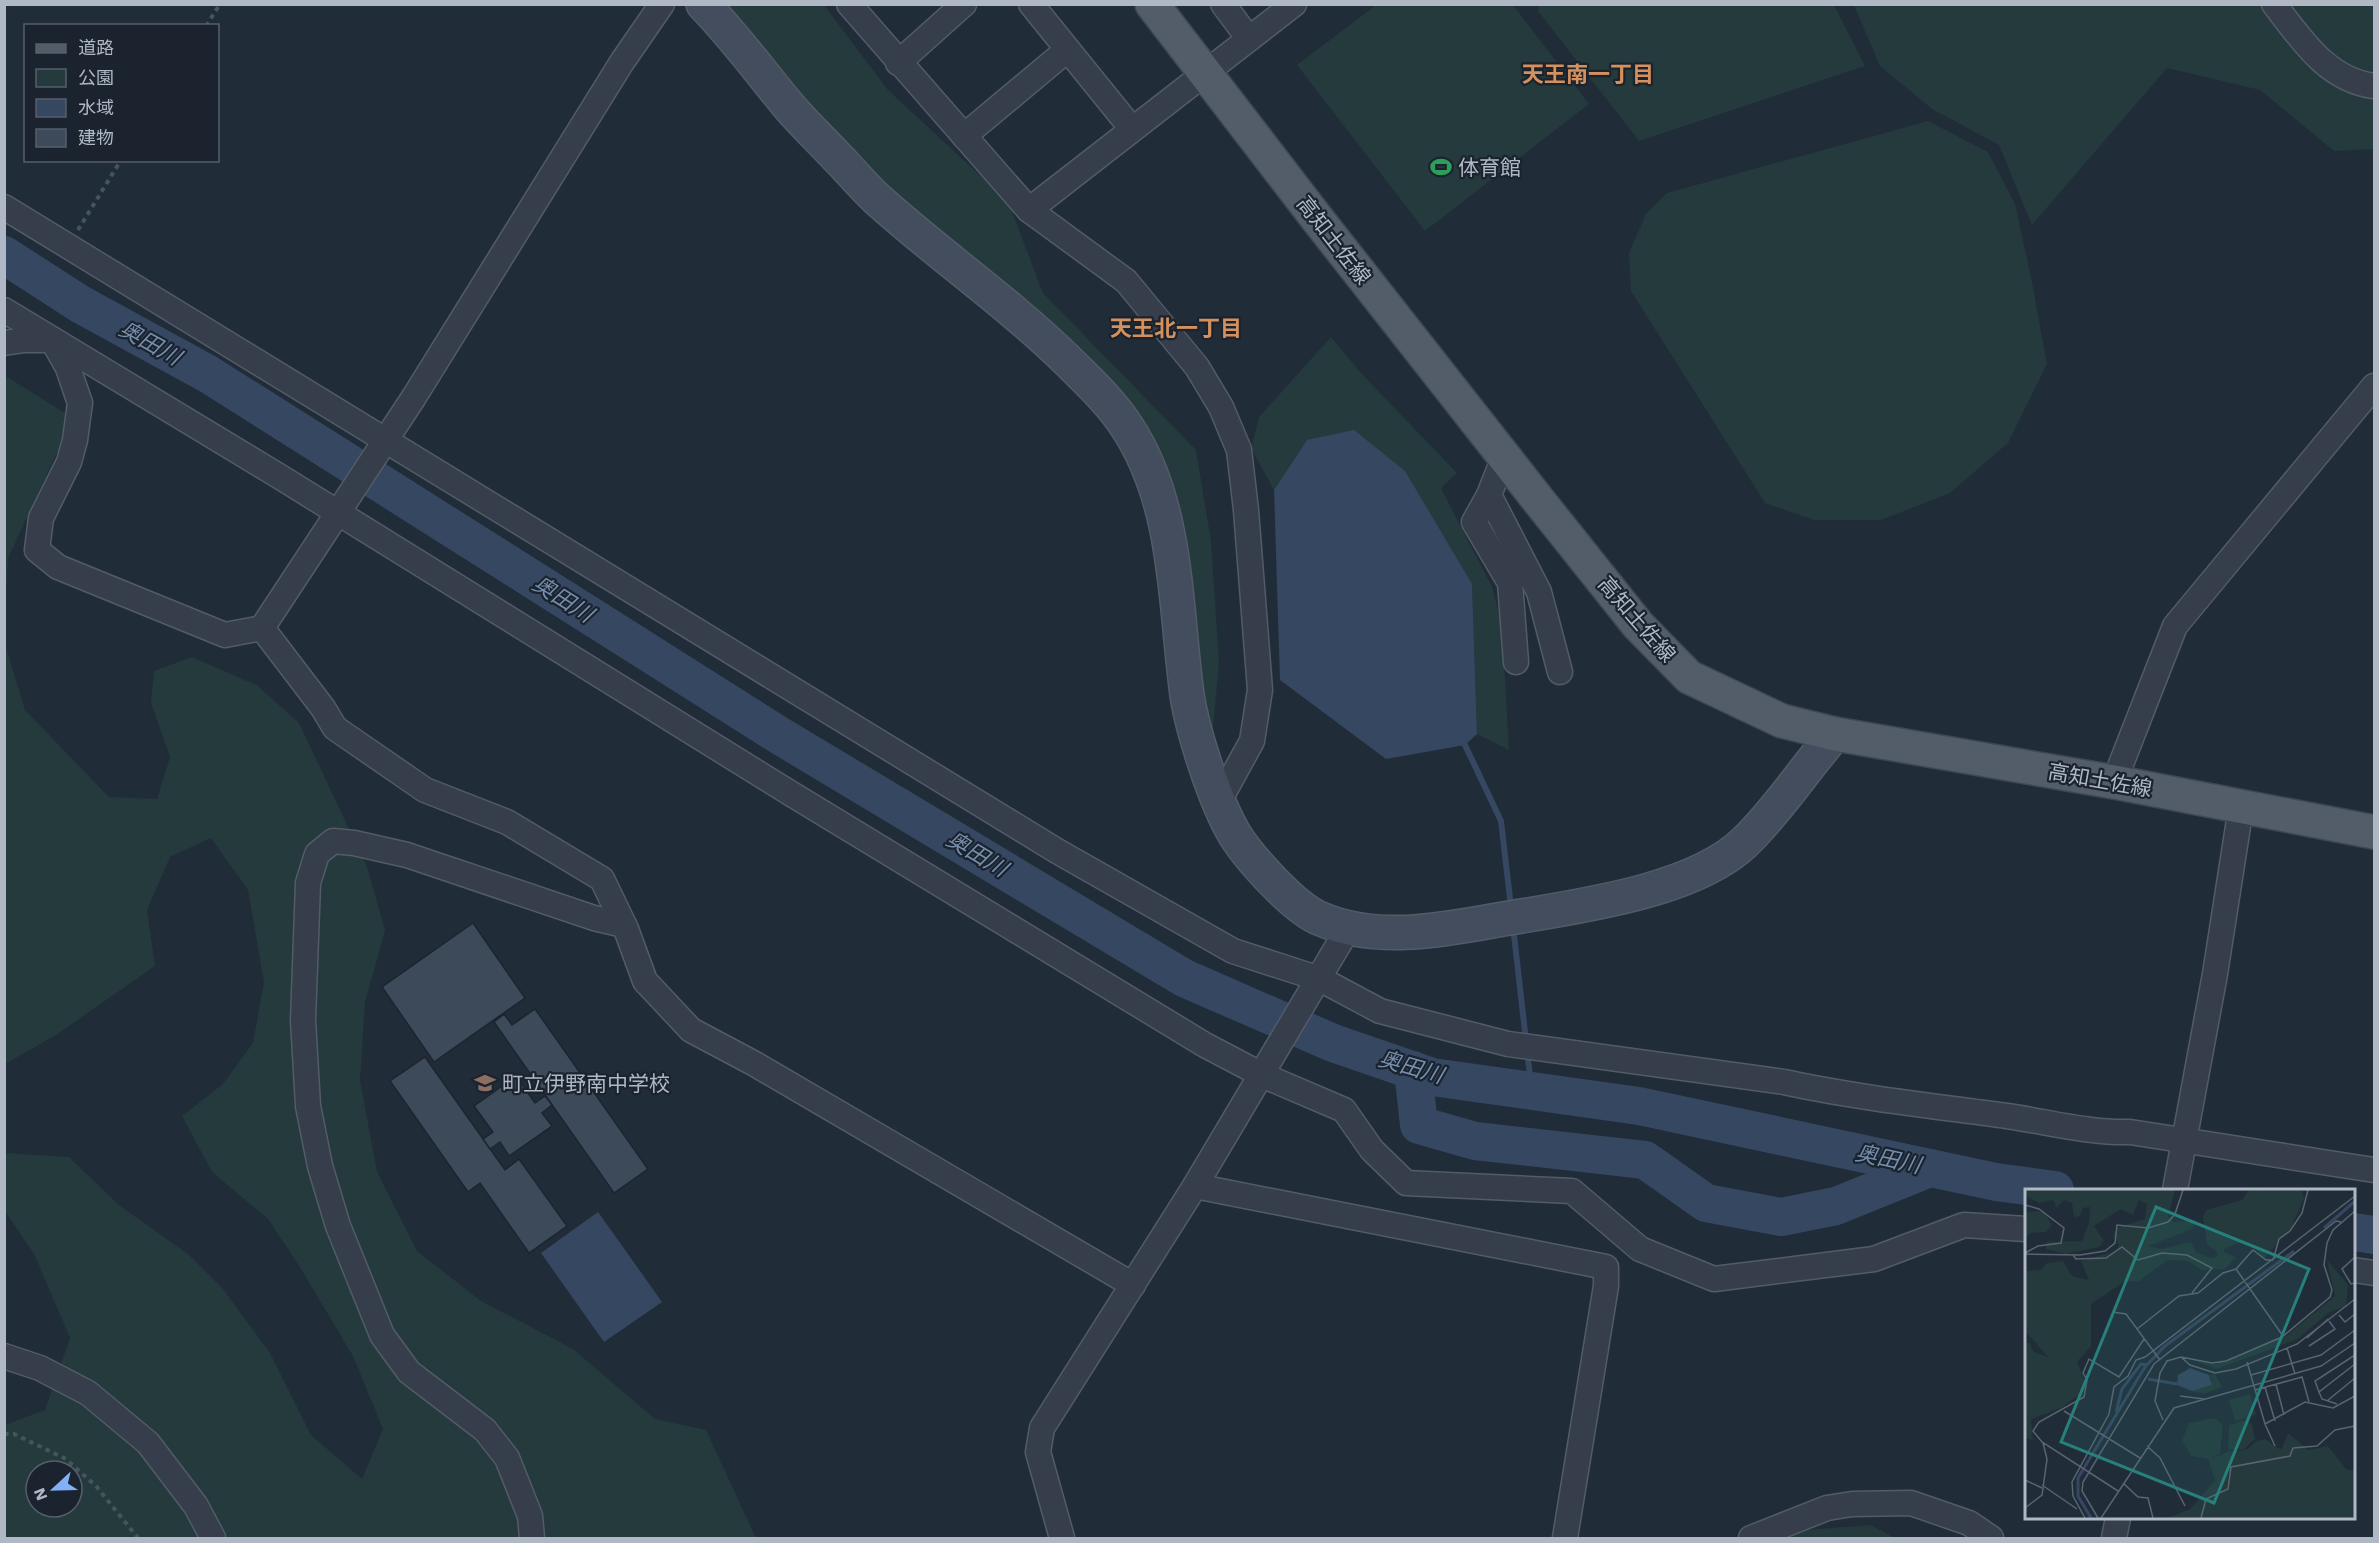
<svg xmlns="http://www.w3.org/2000/svg" width="2379" height="1543" viewBox="0 0 2379 1543" font-family="'Work Sans','Noto Sans JP',sans-serif">
<style>
.green{fill:#243a3c;fill-rule:evenodd}
.water{fill:#354761}
.lines{fill:none;stroke-linecap:round;stroke-linejoin:round}
.stream{stroke:#354761;stroke-width:6}
.river{stroke:#354761;stroke-width:38}
.building{fill:#3d4a59;stroke:#1c2531;stroke-width:1.5}
.street-casing{stroke:#535b68;stroke-width:27}
.secondary-casing{stroke:#535b68;stroke-width:36}
.primary-casing{stroke:#3e4753;stroke-width:36}
.path{stroke:#43575a;stroke-width:4;stroke-dasharray:4.5 4.5;stroke-linecap:butt}
.street{stroke:#353e4a;stroke-width:24}
.secondary{stroke:#434d5d;stroke-width:33}
.primary{stroke:#535d6a;stroke-width:33}
.labels{text-anchor:middle;dominant-baseline:central;stroke-width:4.5;stroke-linejoin:round;paint-order:stroke}
.poi-label{font-size:21px;fill:#b0b8c6;stroke:#1a232e;text-anchor:start}
.street-label{font-size:21px;fill:#b0b8c6;stroke:#1a232e}
.neighbourhood-label{font-size:22px;font-weight:bold;fill:#d4905d;stroke:#1a232e}
.water-label{font-size:22px;font-style:italic;fill:#778fae;stroke:#1a232e}
.inset-river{fill:none;stroke:#354761;stroke-width:3}
.inset-road{fill:none;stroke:#5a6471;stroke-width:1.5}
.view{fill:#27807b;fill-opacity:0.15;stroke:#27807b;stroke-width:3}
.inset-edge{fill:none;stroke:#b0b8c6;stroke-width:3}
</style>
<rect width="100%" height="100%" fill="#212c39"/>
<g class="green">
<path d="M1539,4L1834,5L1865,66L1639,141L1538,11Z"/>
<path d="M701,5H824L888,90L1008,201L1043,293L1196,450L1211,541L1219,662L1208,782L1152,469Z"/>
<path d="M1376,5H1513L1589,104L1425,231L1297,65Z"/>
<path d="M1854,5H2374V149L2334,151L2260,90L2167,68L2032,225L1999,145L1932,109L1880,66Z"/>
<path d="M1928,121L1988,152L2015,204L2031,277L2047,364L2008,443L1950,493L1881,520H1814L1765,503L1631,291L1629,253L1646,214L1667,193Z"/>
<path d="M1331,337L1360,372L1457,473L1441,488L1492,587L1502,625L1509,750L1477,734L1472,584L1307,440L1274,490L1251,448L1259,417Z"/>
<path d="M4,375L73,418L8,558L5,610Z"/>
<path d="M4,641L25,710L109,797L157,799L170,757L151,703L154,671L192,657L258,686L299,723L367,867L385,930L365,1002L360,1080L377,1172L417,1251L481,1301L573,1349L655,1419L706,1430L756,1538H5V1425L45,1410L70,1338L34,1254L5,1211V1153L69,1157L120,1206L188,1254L223,1289L270,1353L311,1435L362,1479L383,1429L353,1356L298,1264L268,1219L212,1172L182,1116L223,1084L253,1043L264,982L248,890L211,838L170,857L147,910L155,966L56,1035L5,1064ZM36,1471H72V1507H36Z"/>
<path d="M1870,1525L1895,1538H1783L1792,1531Z"/>
</g>
<g class="water">
<path d="M1354,430L1405,471L1472,584L1477,734L1465,745L1386,759L1280,680L1274,490L1307,440Z"/>
<path d="M598,1212L662,1302L604,1342L541,1253Z"/>
</g>
<g class="lines">
<g class="stream">
<path d="M1465,745L1501,821L1511,907"/>
<path d="M1513,926L1526,1041"/>
<path d="M1527,1051L1532,1091"/>
</g>
<g class="river">
<path d="M4,255L80,304L208,374L777,734L1184,978L1333,1043L1432,1077L1639,1106L1996,1182L2055,1190"/>
<path d="M1413,1070L1419,1125L1475,1141L1645,1160L1706,1203L1781,1217L1836,1206L1930,1168"/>
<path d="M2354,1232L2374,1235"/>
</g>
</g>
<g class="building">
<path d="M473,923L525,998L434,1062L382,987Z"/>
<path d="M535,1009L648,1169L614,1193L494,1022L504,1014L512,1025Z"/>
<path d="M425,1057L505,1170L519,1159L567,1226L529,1253L480,1183L468,1192L390,1081Z"/>
<path d="M516,1076L535,1103L545,1096L552,1105L542,1113L552,1126L509,1156L500,1142L490,1149L483,1139L493,1132L474,1106Z"/>
</g>
<g class="lines">
<defs>
<g id="street">
<path d="M849,4L1029,210L1126,281L1197,367L1221,407L1239,450L1246,510L1260,690L1252,741L1219,801"/>
<path d="M1031,4L1132,129"/>
<path d="M1223,4L1249,39"/>
<path d="M2274,4C2301,39 2327,80 2374,86"/>
<path d="M898,63L964,4"/>
<path d="M964,136L1067,50"/>
<path d="M4,207L1057,851L1233,951L1320,979L1380,1011L1508,1044L1784,1082C1858,1098 1933,1106 2007,1116C2048,1122 2089,1133 2130,1132L2374,1170"/>
<path d="M1029,210L1294,4"/>
<path d="M4,310L282,478L790,793L1205,1045L1262,1075L1344,1110L1372,1150L1406,1183L1572,1191L1640,1249L1714,1279L1874,1259L1964,1225L2026,1229"/>
<path d="M4,343L24,340H53"/>
<path d="M54,343L68,368L80,403L75,440L69,462L41,518L37,550L58,567L225,635L262,628L414,397L622,62L662,4"/>
<path d="M1504,457L1489,495L1539,592L1560,672"/>
<path d="M1489,495L1474,522L1510,583L1516,662"/>
<path d="M262,628L323,708L335,728L425,790L507,822L602,879L626,929L645,981L691,1030L755,1064L1133,1285"/>
<path d="M2114,782L2175,626L2374,386"/>
<path d="M1195,1186L1606,1267V1286L1565,1538"/>
<path d="M2175,1190L2215,974L2241,807"/>
<path d="M2354,1270L2374,1273"/>
<path d="M4,1356L40,1368L88,1393L148,1443L196,1506L213,1538"/>
<path d="M532,1538L530,1516L507,1458L485,1430L409,1372L382,1335L338,1226L320,1166L308,1106L303,1020L308,883L317,854L333,841L354,843L407,855L594,918L624,925"/>
<path d="M1062,1538L1038,1452L1042,1428L1195,1186L1349,927"/>
<path d="M1751,1538L1827,1508L1852,1504L1911,1503L1969,1523L1991,1538"/>
<path d="M2114,1538L2118,1518"/>
</g>
<path id="secondary" d="M703,4C734,36 759,70 787,104C802,122 819,138 835,155C849,169 862,185 877,199C939,255 1009,303 1069,362C1089,382 1111,402 1127,427C1177,503 1175,600 1186,687C1190,725 1215,802 1235,835C1250,859 1295,909 1321,919C1375,942 1437,931 1492,921C1565,908 1693,894 1746,841C1779,809 1804,769 1835,734"/>
<path id="primary" d="M1152,4L1315,216L1539,501L1638,625L1689,677L1782,721L1835,734L2114,782L2374,832"/>
</defs>
<use href="#street" class="street-casing"/>
<use href="#secondary" class="secondary-casing"/>
<use href="#primary" class="primary-casing"/>
<g class="path">
<path d="M206,26L220,4"/>
<path d="M78,230L121,160"/>
<path d="M4,1434H14L66,1459L96,1486L138,1538"/>
</g>
<use href="#street" class="street"/>
<use href="#secondary" class="secondary"/>
<use href="#primary" class="primary"/>
</g>
<defs>
<symbol id="stadium-bare" viewBox="-9 -9 18 18"><path d="M0-5a6.5 5 0 1 0 0 10a6.5 5 0 1 0 0-10ZM-3.5-1.8h7v3.6h-7Z" fill="#2e9e5b" stroke="#1a232e" stroke-width="2.5" paint-order="stroke"/></symbol>
<symbol id="school-bare" viewBox="-9 -9 18 18"><path d="M0-5L7-2L0 1L-7-2ZM-4 1L0 2.5L4 1V4Q0 6-4 4Z" fill="#8d6e63" stroke="#1a232e" stroke-width="2.5" paint-order="stroke"/></symbol>
</defs>
<g fill-rule="evenodd">
<use href="#stadium-bare" x="1426" y="152" width="30" height="30"/>
<use href="#school-bare" x="470" y="1068" width="30" height="30"/>
</g>
<g class="labels">
<g class="poi-label">
<text x="1458" y="167">体育館</text>
<text x="502" y="1083">町立伊野南中学校</text>
</g>
<g class="street-label">
<text transform="translate(1334 240) rotate(52)">高知土佐線</text>
<text transform="translate(1637 619) rotate(49)">高知土佐線</text>
<text transform="translate(2100 780) rotate(10)">高知土佐線</text>
</g>
<g class="neighbourhood-label">
<text x="1588" y="74">天王南一丁目</text>
<text x="1176" y="328">天王北一丁目</text>
</g>
<g class="water-label">
<text transform="translate(150 343) rotate(29)">奥田川</text>
<text transform="translate(563 599) rotate(32)">奥田川</text>
<text transform="translate(977 854) rotate(31)">奥田川</text>
<text transform="translate(1411 1067) rotate(16)">奥田川</text>
<text transform="translate(1888 1159) rotate(12)">奥田川</text>
</g>
</g>
<g transform="translate(2025 1189)">
<rect width="330" height="330" fill="#212c39"/>
<path d="M0,1H150L143,28L149,33L165,31L170,34L167,40L124,57L136,60L166,53L171,63L186,69L192,67V62L182,56L178,28L181,21L217,11L224,1L277,2L279,9L266,39L239,70L228,58L213,54L200,59L199,63L211,68L200,80L176,81L163,72L143,71L114,92L99,93L66,115V157L52,173L61,195L58,203L36,219L6,230L8,251L0,249V154H5L9,163L23,168L0,142V82L16,81L22,74L38,72L47,87L64,91L56,72L91,62L94,56L88,46L94,38L120,30L122,15L114,11L108,26L96,20L69,37L79,52L74,58L40,65L21,60V53L57,52L64,33L65,18L58,19L55,27L49,28L47,14L39,11L32,19L28,11L14,14L0,6ZM18,22L27,36L21,43L6,44L0,49V23ZM302,71L323,96L321,117L303,124L273,150L192,180L158,168L191,175L261,147L310,107ZM190,185L197,198L179,205L149,199L167,202L188,191L184,186ZM225,205L231,226L210,232L204,211ZM190,229L198,236L195,265L184,271L202,263L223,260L231,252L240,250L256,261L263,244L283,261L303,257L321,280L330,282V329H143L165,320L190,291L183,270L166,267L157,252L164,234ZM221,231L227,235L230,250L219,260L203,261L204,236Z" fill="#243a3c"/>
<path d="M165,179L184,186L187,196L167,202L152,196L153,186Z" fill="#354761"/>
<path class="inset-river" d="M299,39L329,13M123,190L152,195M91,223L97,200L116,175L122,176M66,329L53,307V289L120,178L140,157L269,62"/>
<path class="inset-road" d="M0,16L14,20L39,39L36,54L13,57L0,64M0,65L55,66L80,62L90,54L92,36L123,39L143,33L150,25L158,1M48,66L51,70L81,69L97,58L113,71L137,64L162,66L187,79L167,104M330,68L317,80L326,95L330,94M248,71L254,50L265,42L277,24L283,1M211,80L258,147M87,123L101,125L135,171M314,126L320,133L330,125M112,140L154,107L173,104L198,84L211,80L228,61L241,71H248M282,149L303,130M284,157L310,140L304,132M262,159L270,185M156,168L165,176L190,184L211,180L272,155L330,110M222,173L240,235L250,257M226,186L296,166L330,141M251,195L259,226M240,198L250,232M230,201L277,188L284,213M294,203L290,192L330,166M155,207L179,210M302,212L330,189M312,215L297,210L294,203L330,175M39,222L115,269M138,231L130,212L135,184L142,172L156,168L187,174L201,172L257,148L305,108L307,101L299,76L302,54L308,41L330,22M240,235L280,213L308,219L330,207M122,257L135,269L160,317M0,291L17,299M98,294L113,308L123,309L128,329M17,296L52,320M93,302L17,253L8,242L14,233L59,208L62,191L58,184L64,170L94,188L119,150M0,319L17,306L22,270L18,254M60,329L48,307L47,293L84,225L89,198L103,187L111,171L120,168L330,7M73,329L57,302L58,293L129,175L311,32L316,33M76,329L149,219L296,177L330,154M176,329L181,310L203,300L206,278L265,267L268,259L292,257L310,241L330,237"/>
<path class="view" d="M131,18L284,80L189,314L36,253Z"/>
<rect width="330" height="330" class="inset-edge"/>
</g>
<rect width="2379" height="1543" fill="none" stroke="#b0b8c6" stroke-width="12"/>
<rect x="24" y="24" width="195" height="138" fill="#1a232e" stroke="#565f6b" stroke-width="1.5"/>
<rect x="36" y="44" width="30" height="9" fill="#535d6a" stroke="#565f6b" stroke-width="1.5"/>
<text x="78" y="54" font-size="18" fill="#b0b8c6">道路</text>
<rect x="36" y="69" width="30" height="18" fill="#243a3c" stroke="#565f6b" stroke-width="1.5"/>
<text x="78" y="84" font-size="18" fill="#b0b8c6">公園</text>
<rect x="36" y="99" width="30" height="18" fill="#354761" stroke="#565f6b" stroke-width="1.5"/>
<text x="78" y="114" font-size="18" fill="#b0b8c6">水域</text>
<rect x="36" y="129" width="30" height="18" fill="#3d4a59" stroke="#565f6b" stroke-width="1.5"/>
<text x="78" y="144" font-size="18" fill="#b0b8c6">建物</text>
<g transform="translate(54 1489) rotate(248)"><circle r="28" fill="#1a232e" stroke="#565f6b" stroke-width="1.5"/>
<path d="M0-4.5L10 22L0 15L-10 22Z" fill="#83b1f8"/>
<text y="-9" font-size="16" font-weight="bold" text-anchor="middle" fill="#b0b8c6">N</text>
</g>
</svg>
